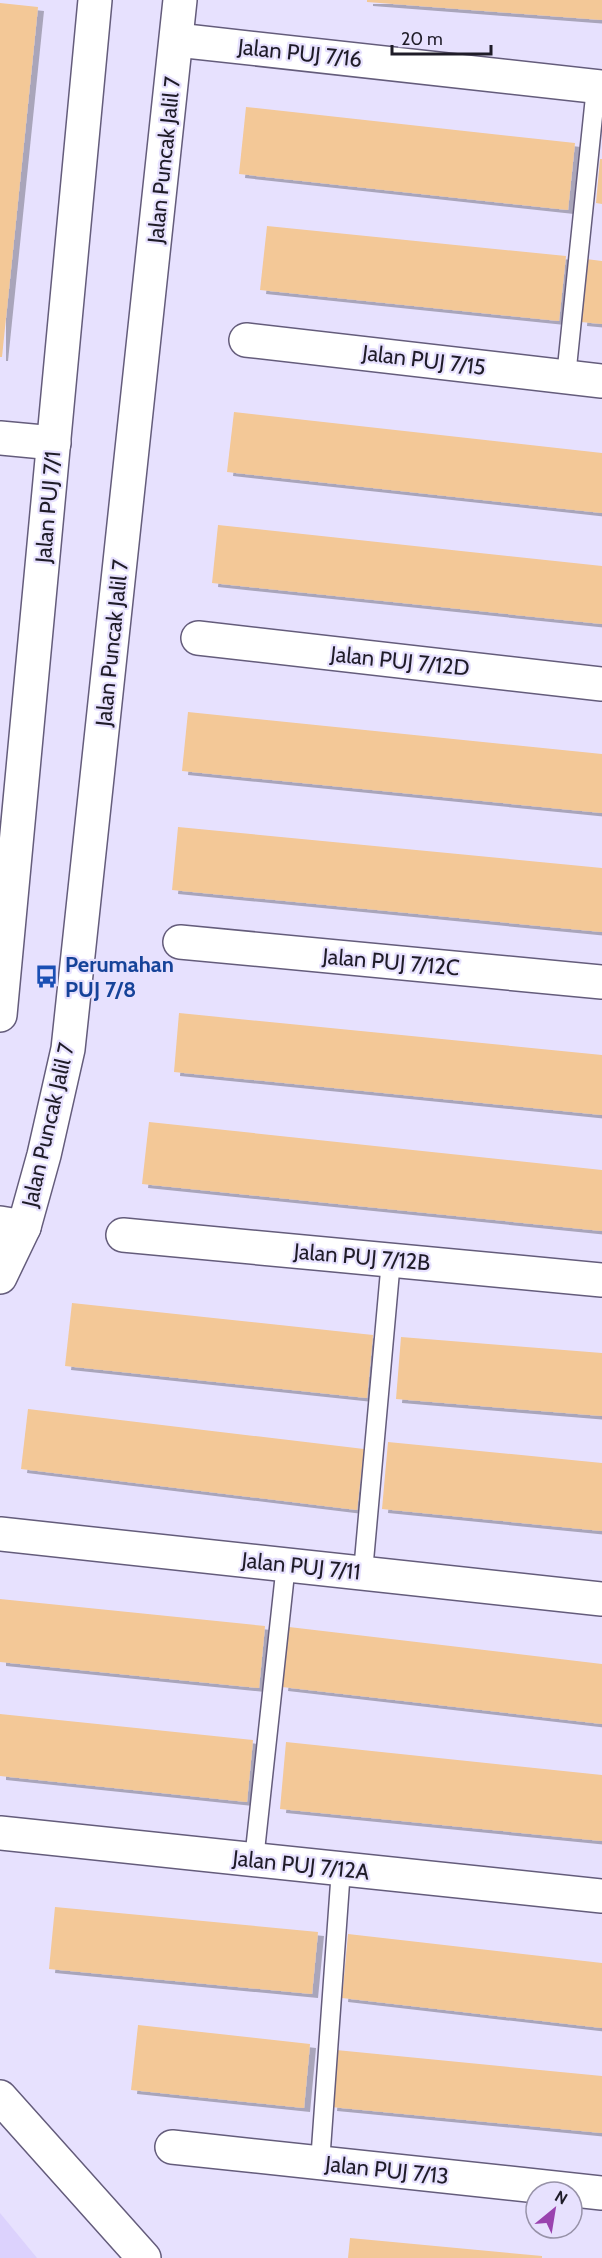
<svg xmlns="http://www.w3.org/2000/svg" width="602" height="2258" viewBox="0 0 602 2258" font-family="Cabin,sans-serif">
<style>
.built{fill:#dcd2fd}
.building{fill:#f3c897;filter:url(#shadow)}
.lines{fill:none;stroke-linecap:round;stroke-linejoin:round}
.service-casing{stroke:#645c7b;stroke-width:21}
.minor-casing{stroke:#645c7b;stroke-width:36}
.tertiary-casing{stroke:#645c7b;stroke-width:36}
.service{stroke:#fff;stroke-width:18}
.minor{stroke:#fff;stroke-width:33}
.tertiary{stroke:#fff;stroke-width:33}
.labels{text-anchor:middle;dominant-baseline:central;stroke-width:4.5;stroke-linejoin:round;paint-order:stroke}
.street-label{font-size:22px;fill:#1f1c28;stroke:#e7e1fe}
.transit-label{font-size:22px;font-weight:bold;fill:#164399;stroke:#e7e1fe;text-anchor:start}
</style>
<defs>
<filter id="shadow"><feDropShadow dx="6" dy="4" stdDeviation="0" flood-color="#0004"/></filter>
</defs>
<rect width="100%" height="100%" fill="#e7e1fe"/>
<path class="built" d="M0,2213L37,2258H0Z"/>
<g class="building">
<path d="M367,0H602V20L367,2Z"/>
<path d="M0,3L38,7L2,357H0Z"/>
<path d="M246,107L575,143L568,210L239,174Z"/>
<path d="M600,159H602V204L596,203Z"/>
<path d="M267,226L566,256L559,321L260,290Z"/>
<path d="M586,259L602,261V324L581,322Z"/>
<path d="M234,412L602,453V513L227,472Z"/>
<path d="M218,525L602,566V624L212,583Z"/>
<path d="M188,712L602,754V813L182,771Z"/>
<path d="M178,827L602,868V932L172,890Z"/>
<path d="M179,1013L602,1055V1115L174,1072Z"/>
<path d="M149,1122L602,1170V1231L142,1184Z"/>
<path d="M72,1303L373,1335L367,1398L65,1366Z"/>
<path d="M401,1337L602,1353V1416L396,1399Z"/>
<path d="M28,1409L364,1449L357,1510L21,1469Z"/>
<path d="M388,1442L602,1463V1531L382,1509Z"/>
<path d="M0,1599L265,1626L259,1688L0,1662Z"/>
<path d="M289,1627L602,1664V1724L282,1687Z"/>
<path d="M0,1714L253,1740L247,1802L0,1776Z"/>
<path d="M286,1742L602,1775V1841L280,1809Z"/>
<path d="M55,1907L318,1932L312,1994L49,1969Z"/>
<path d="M348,1934L602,1963V2028L342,1998Z"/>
<path d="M138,2025L310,2044L304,2108L131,2090Z"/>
<path d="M336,2050L602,2076V2133L331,2107Z"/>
<path d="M350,2238L542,2256V2258H348Z"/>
</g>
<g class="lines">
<defs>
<g id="service">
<path d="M566,377L596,87"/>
<path d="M363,1572L391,1260"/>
<path d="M254,1860L286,1564"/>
<path d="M320,2163L341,1869"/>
</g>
<g id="minor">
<path d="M177,40L602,87"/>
<path d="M246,340L602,381"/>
<path d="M0,438L54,443"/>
<path d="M198,638L602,684"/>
<path d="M180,942L602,982"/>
<path d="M0,1015L95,0"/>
<path d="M0,1223L24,1227"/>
<path d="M123,1235L602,1280"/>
<path d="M0,1534L602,1599"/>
<path d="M0,1833L602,1896"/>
<path d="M172,2147L602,2193"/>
</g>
<g id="tertiary">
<path d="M0,1277L24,1227L44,1155L68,1049L180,0"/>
<path d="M0,2097L144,2258"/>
</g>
</defs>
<use href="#service" class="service-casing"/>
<use href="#minor" class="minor-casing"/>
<use href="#tertiary" class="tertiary-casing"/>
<use href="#service" class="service"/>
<use href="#minor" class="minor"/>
<use href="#tertiary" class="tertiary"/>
</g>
<defs>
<symbol id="bus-bare" viewBox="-9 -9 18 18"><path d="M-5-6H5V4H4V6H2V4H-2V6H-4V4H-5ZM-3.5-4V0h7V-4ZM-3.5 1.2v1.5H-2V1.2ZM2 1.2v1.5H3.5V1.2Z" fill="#1a4fb4" stroke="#e7e1fe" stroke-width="2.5" paint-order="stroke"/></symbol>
</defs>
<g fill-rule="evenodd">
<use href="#bus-bare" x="30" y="960" width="33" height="33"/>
</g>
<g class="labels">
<g class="street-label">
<text transform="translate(300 53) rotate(6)">Jalan PUJ 7/16</text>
<text transform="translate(164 160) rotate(-84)">Jalan Puncak Jalil 7</text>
<text transform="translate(424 360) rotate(7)">Jalan PUJ 7/15</text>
<text transform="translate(48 507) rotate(-85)">Jalan PUJ 7/1</text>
<text transform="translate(112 643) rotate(-84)">Jalan Puncak Jalil 7</text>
<text transform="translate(400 661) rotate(6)">Jalan PUJ 7/12D</text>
<text transform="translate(391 962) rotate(5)">Jalan PUJ 7/12C</text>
<text transform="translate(48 1125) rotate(-77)">Jalan Puncak Jalil 7</text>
<text transform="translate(362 1257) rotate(5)">Jalan PUJ 7/12B</text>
<text transform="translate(301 1566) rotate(6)">Jalan PUJ 7/11</text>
<text transform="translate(301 1865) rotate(6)">Jalan PUJ 7/12A</text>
<text transform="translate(387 2170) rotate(6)">Jalan PUJ 7/13</text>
</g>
<g class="transit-label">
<text x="65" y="964">Perumahan<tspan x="65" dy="25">PUJ 7/8</tspan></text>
</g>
</g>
<g transform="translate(554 2210) rotate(30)"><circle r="28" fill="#e7e1fe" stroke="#9792a8" stroke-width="1.5"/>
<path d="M0-4.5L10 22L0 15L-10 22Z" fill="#9a43af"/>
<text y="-9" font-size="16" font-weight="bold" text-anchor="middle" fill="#1f1c28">N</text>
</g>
<path d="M392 45v9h99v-9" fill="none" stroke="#1f1c28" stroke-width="3"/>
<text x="401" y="45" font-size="18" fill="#1f1c28" stroke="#e7e1fe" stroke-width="4.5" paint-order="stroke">20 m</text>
</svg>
